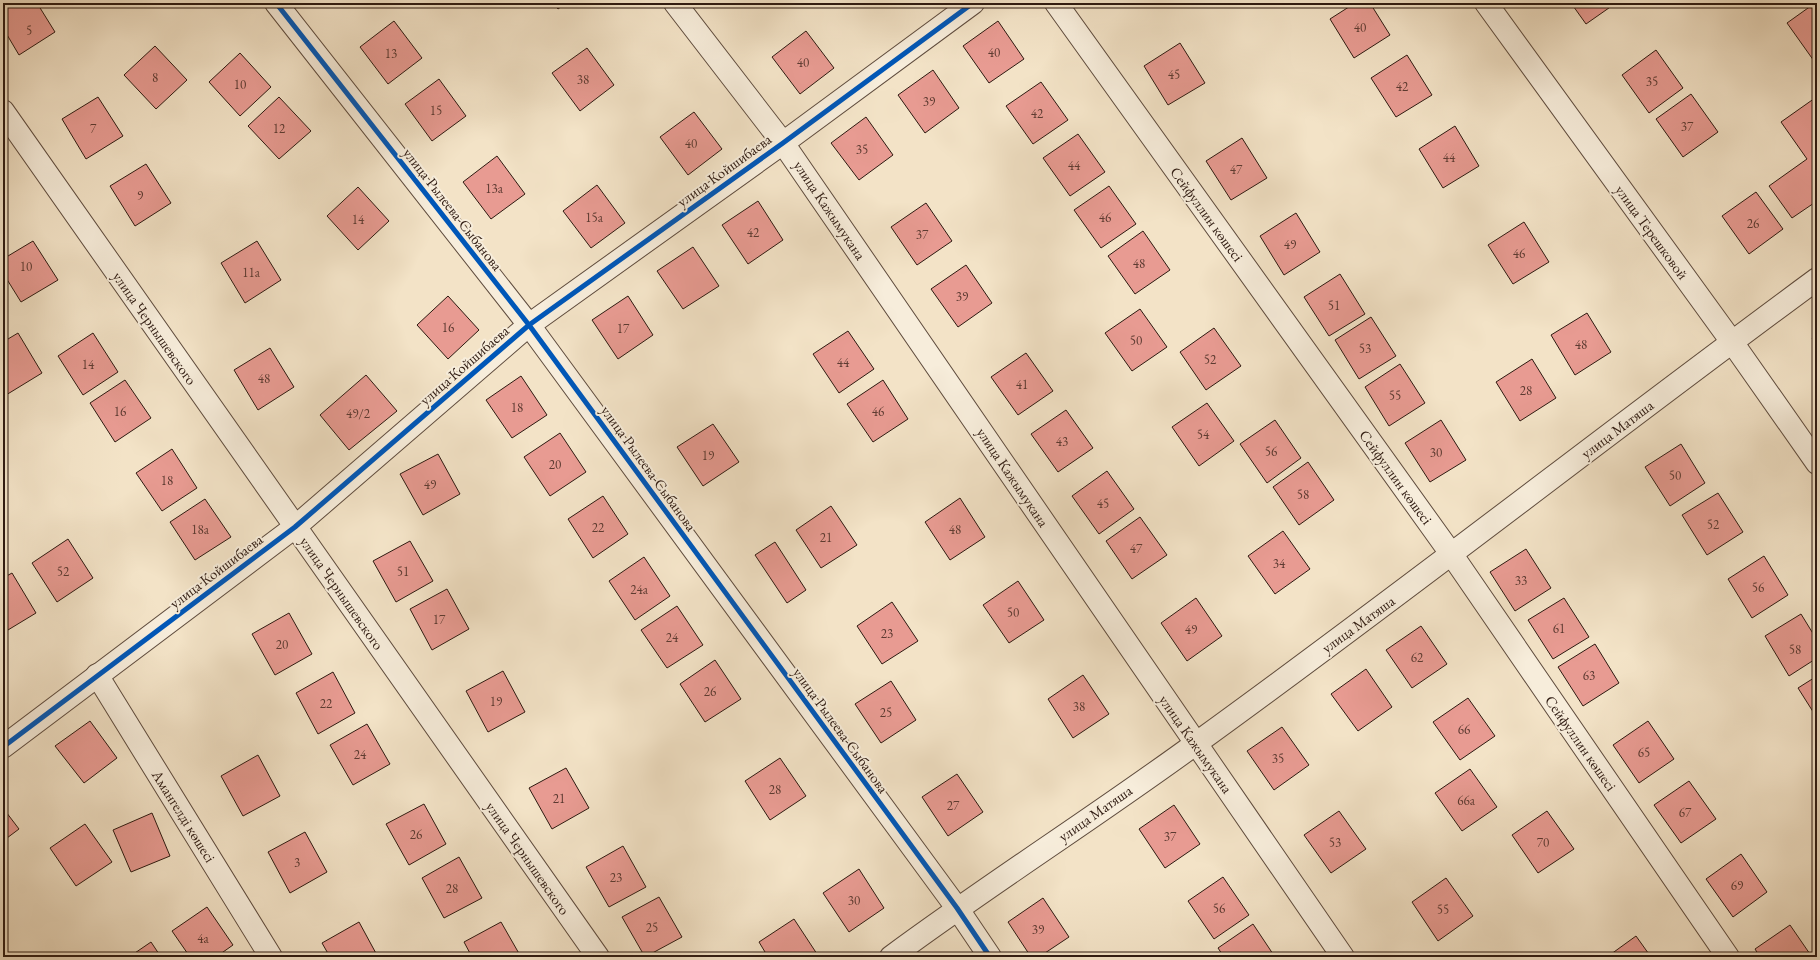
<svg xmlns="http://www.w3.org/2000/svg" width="1820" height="960" viewBox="0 0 1820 960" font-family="'EB Garamond',serif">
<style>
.building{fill:#e89b92;stroke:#2e1a11}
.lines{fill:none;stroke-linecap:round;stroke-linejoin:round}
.minor-casing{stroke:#5f4c3e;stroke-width:24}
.tertiary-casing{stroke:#5f4c3e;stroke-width:24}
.minor{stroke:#f7eddb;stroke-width:22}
.tertiary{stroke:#f7eddb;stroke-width:22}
.cycleway-casing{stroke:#f7eddb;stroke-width:8}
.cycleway{stroke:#0057b8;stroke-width:5}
.labels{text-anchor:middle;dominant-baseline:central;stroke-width:4;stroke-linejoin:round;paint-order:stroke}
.number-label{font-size:13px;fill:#5c3a31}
.street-label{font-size:15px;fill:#2e1a11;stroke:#f7eddb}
</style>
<rect width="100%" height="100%" fill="#f3e3c7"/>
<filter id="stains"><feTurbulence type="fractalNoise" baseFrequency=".005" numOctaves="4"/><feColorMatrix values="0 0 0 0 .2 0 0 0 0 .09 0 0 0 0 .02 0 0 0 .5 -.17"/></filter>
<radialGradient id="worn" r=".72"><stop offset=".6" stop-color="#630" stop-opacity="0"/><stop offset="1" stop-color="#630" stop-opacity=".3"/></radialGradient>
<g class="building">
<path d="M14,3H37L55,32L19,55L3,28V10Z"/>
<path d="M553,3H566L558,9Z"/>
<path d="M1315,3H1325L1318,7Z"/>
<path d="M1355,3H1370L1390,35L1354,58L1330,19Z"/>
<path d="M1571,3H1616L1586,24Z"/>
<path d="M1815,3H1817V59L1814,61L1787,23Z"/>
<path d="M394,21L422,58L388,84L360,47Z"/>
<path d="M998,21L1024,59L989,83L963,46Z"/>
<path d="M806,31L834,68L800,94L772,57Z"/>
<path d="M1180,43L1205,83L1168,105L1144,66Z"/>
<path d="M155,46L187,80L156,109L124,75Z"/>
<path d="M587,48L614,85L580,111L552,73Z"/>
<path d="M1656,50L1683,88L1649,113L1622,75Z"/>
<path d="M240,53L271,87L240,116L209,82Z"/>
<path d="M1407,55L1432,95L1396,117L1371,78Z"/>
<path d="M933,70L959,108L925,133L898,95Z"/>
<path d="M439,79L466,116L432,141L405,104Z"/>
<path d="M1041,82L1068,120L1033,144L1006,106Z"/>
<path d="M1691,94L1718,132L1683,157L1656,119Z"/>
<path d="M98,97L123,136L86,159L62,119Z"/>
<path d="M279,97L311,131L279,159L248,126Z"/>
<path d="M1815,98L1817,100V201L1792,218L1769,186L1807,159L1781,122Z"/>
<path d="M694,112L722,149L688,175L660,137Z"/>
<path d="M866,117L893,155L859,180L831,143Z"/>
<path d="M1455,126L1479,166L1443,188L1419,149Z"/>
<path d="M1078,134L1105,172L1070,196L1043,158Z"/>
<path d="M1242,138L1267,178L1231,200L1206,161Z"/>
<path d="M497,156L525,194L491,219L463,182Z"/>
<path d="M146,164L171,203L135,226L110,186Z"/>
<path d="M597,185L625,223L591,248L563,211Z"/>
<path d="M1109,186L1136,224L1101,248L1074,210Z"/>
<path d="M358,187L389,221L358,250L327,216Z"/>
<path d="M1756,192L1783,229L1749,254L1722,216Z"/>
<path d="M758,201L783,240L748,264L722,225Z"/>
<path d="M926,203L952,241L917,265L891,227Z"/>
<path d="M1296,213L1320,252L1284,275L1260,236Z"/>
<path d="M1524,222L1549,262L1513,284L1488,245Z"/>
<path d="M1143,231L1170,270L1135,294L1108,256Z"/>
<path d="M33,241L58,280L21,302L3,273V259Z"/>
<path d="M257,241L281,280L245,303L221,263Z"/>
<path d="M693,247L719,286L683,309L657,271Z"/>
<path d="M966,265L992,303L958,327L931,289Z"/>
<path d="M1340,274L1365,314L1329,336L1304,297Z"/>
<path d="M448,296L479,330L448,359L417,325Z"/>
<path d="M628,296L653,335L618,359L592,320Z"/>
<path d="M1140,309L1167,347L1132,371L1105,333Z"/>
<path d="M1587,313L1611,352L1575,375L1551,335Z"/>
<path d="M1371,317L1396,356L1359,379L1335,340Z"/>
<path d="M1214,328L1241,366L1206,390L1180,352Z"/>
<path d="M848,331L874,369L839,393L813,354Z"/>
<path d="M18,333L42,373L6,395L3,390V342Z"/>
<path d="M93,333L118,372L83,395L58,356Z"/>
<path d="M1817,334V345L1812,338Z"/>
<path d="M270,348L294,387L258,410L234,370Z"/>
<path d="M1026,353L1053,391L1018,415L991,377Z"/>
<path d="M1532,359L1556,398L1520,421L1496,382Z"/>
<path d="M1400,364L1425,403L1389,426L1365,387Z"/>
<path d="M366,375L397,411L349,450L320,415Z"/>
<path d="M521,376L547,415L512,438L486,400Z"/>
<path d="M125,380L151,418L115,442L90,403Z"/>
<path d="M883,380L908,419L873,442L847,404Z"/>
<path d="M1207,403L1234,441L1199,466L1172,427Z"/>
<path d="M1066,410L1093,448L1058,472L1031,434Z"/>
<path d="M1275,420L1301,458L1267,483L1240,444Z"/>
<path d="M1441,420L1466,460L1430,482L1405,443Z"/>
<path d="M713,424L739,462L703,486L677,447Z"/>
<path d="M560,433L586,472L550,496L524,457Z"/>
<path d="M1681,444L1705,483L1670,506L1645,467Z"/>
<path d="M172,449L197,488L162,511L136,473Z"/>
<path d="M438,454L460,494L423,515L400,474Z"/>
<path d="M1308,462L1334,500L1299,525L1273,487Z"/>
<path d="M1107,471L1134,509L1099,534L1072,496Z"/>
<path d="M1718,493L1743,532L1707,555L1682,515Z"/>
<path d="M603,496L628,534L593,558L568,519Z"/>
<path d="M960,498L985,537L950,560L925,522Z"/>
<path d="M205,499L231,537L195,560L170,522Z"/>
<path d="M831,506L857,545L821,568L796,530Z"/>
<path d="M1140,517L1167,555L1132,579L1106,541Z"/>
<path d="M1283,531L1310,569L1275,594L1248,556Z"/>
<path d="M68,539L93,578L57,602L32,563Z"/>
<path d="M410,541L433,581L396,602L373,561Z"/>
<path d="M775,542L806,590L787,603L755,555Z"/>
<path d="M1526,549L1551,588L1515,611L1490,572Z"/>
<path d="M1764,556L1788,595L1752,618L1728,579Z"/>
<path d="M644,557L670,596L635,620L609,581Z"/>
<path d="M12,573L36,613L3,633V578Z"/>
<path d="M1018,581L1044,620L1009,643L983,605Z"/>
<path d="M447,589L469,629L432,650L410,609Z"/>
<path d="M1196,598L1222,636L1187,661L1161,623Z"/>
<path d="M1564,598L1589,637L1553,659L1528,620Z"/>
<path d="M892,602L918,641L882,664L857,626Z"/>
<path d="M677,606L703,645L667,668L641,630Z"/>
<path d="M289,613L312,654L275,675L252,634Z"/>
<path d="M1801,614L1817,640V658L1789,676L1765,636Z"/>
<path d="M1421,626L1447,664L1412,688L1386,650Z"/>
<path d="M1595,644L1619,683L1583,706L1558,667Z"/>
<path d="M715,660L741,699L705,722L680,684Z"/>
<path d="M1366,669L1392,707L1358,731L1331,694Z"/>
<path d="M503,671L525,712L488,732L466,691Z"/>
<path d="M333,672L355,713L318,734L296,693Z"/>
<path d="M1083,675L1109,714L1073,738L1048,699Z"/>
<path d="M1817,676V718L1798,688Z"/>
<path d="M891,681L916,720L881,743L855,704Z"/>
<path d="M1468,698L1495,736L1460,760L1433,722Z"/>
<path d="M90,721L117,758L84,783L55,746Z"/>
<path d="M1648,721L1674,759L1639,783L1613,745Z"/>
<path d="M367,724L390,764L353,785L330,745Z"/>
<path d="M1282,727L1309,765L1274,790L1247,751Z"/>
<path d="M258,755L280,796L243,816L221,776Z"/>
<path d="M780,758L806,796L770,820L745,781Z"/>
<path d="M566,768L589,808L552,829L529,788Z"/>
<path d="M1470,769L1497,807L1462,831L1435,793Z"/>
<path d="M957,774L983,812L948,836L922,797Z"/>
<path d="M1689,781L1716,819L1681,843L1654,805Z"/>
<path d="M424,804L446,844L409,865L386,824Z"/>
<path d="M1174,805L1200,844L1165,868L1139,829Z"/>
<path d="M3,808L19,829L3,841Z"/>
<path d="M1339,811L1366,849L1331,873L1304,835Z"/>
<path d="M1547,811L1574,849L1538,873L1512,835Z"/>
<path d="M152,813L170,856L131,872L113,830Z"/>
<path d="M85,824L112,862L76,886L50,848Z"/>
<path d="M305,832L327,872L290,893L268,852Z"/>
<path d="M623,846L646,887L609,907L586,867Z"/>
<path d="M1741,854L1767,892L1733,917L1706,879Z"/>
<path d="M459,857L482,898L444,918L422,878Z"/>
<path d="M859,869L884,908L849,932L823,893Z"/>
<path d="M1223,877L1249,915L1214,939L1188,901Z"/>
<path d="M1446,878L1473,916L1438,941L1412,902Z"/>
<path d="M659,897L682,937L645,957L622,917Z"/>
<path d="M1043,898L1069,937L1039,957H1031L1008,922Z"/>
<path d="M207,907L233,945L216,957H190L172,931Z"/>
<path d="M794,919L819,957H768L759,942Z"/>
<path d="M359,922L378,957H330L322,943Z"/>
<path d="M501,922L521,957H472L464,942Z"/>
<path d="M1253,924L1275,957H1224L1218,948Z"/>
<path d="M1790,925L1812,957H1760L1755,949Z"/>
<path d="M1636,936L1651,957H1607Z"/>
<path d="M151,942L161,957H129Z"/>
</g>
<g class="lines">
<defs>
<g id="minor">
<path d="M675,3L783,143L1343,957"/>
<path d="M1056,3L1452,555L1728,957"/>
<path d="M1486,3L1732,342L1817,463"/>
<path d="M3,111L598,957"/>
<path d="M97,675L271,957"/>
<path d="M3,747L295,527L529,325L783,143L973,3"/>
<path d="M891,957C991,883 1097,816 1198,742C1407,591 1609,432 1817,279"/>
</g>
<path id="tertiary" d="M276,3L529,325L957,908L990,957"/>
</defs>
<use href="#minor" class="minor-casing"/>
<use href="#tertiary" class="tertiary-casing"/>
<use href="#minor" class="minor"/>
<use href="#tertiary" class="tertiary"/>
<defs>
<g id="cycleway">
<path d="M276,3L529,325L957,908L990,957"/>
<path d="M3,747L295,527L529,325L783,143L973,3"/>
</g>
</defs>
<use href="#cycleway" class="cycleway-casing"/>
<use href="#cycleway" class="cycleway"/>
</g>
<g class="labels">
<g class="number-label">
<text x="1360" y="27">40</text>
<text x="29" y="30">5</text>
<text x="994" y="52">40</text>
<text x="391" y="53">13</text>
<text x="803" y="62">40</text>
<text x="1174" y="74">45</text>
<text x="155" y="77">8</text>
<text x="583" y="79">38</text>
<text x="1652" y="81">35</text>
<text x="240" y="84">10</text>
<text x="1402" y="86">42</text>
<text x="929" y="101">39</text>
<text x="436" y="110">15</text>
<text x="1037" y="113">42</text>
<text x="1687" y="126">37</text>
<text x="93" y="128">7</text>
<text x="279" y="128">12</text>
<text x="691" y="143">40</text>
<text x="862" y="149">35</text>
<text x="1449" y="157">44</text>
<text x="1074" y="165">44</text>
<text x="1236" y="169">47</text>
<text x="494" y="188">13а</text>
<text x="140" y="195">9</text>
<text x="594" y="217">15а</text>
<text x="1105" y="217">46</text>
<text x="358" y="219">14</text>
<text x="1753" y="223">26</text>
<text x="753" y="232">42</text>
<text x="922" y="234">37</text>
<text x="1290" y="244">49</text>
<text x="1519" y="253">46</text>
<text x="1139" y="263">48</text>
<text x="26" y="266">10</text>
<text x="251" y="272">11а</text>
<text x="962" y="296">39</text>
<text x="1334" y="305">51</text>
<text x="448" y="327">16</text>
<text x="623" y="328">17</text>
<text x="1136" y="340">50</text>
<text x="1581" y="344">48</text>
<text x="1365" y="348">53</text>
<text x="1210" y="359">52</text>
<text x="843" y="362">44</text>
<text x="88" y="364">14</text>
<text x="264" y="378">48</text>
<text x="1022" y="384">41</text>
<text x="1526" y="390">28</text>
<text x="1395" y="395">55</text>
<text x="517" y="407">18</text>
<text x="120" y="411">16</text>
<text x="878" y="411">46</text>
<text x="358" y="413">49/2</text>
<text x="1203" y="434">54</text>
<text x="1062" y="441">43</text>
<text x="1271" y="451">56</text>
<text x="1436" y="452">30</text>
<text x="708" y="455">19</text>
<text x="555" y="464">20</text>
<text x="1675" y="475">50</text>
<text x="167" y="480">18</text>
<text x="430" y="484">49</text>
<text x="1303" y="494">58</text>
<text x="1103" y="503">45</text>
<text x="1713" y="524">52</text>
<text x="598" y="527">22</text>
<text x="200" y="529">18а</text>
<text x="955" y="529">48</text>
<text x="826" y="537">21</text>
<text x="1136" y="548">47</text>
<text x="1279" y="563">34</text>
<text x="63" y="571">52</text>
<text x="403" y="571">51</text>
<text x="1521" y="580">33</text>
<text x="1758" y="587">56</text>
<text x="639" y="589">24а</text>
<text x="1013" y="612">50</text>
<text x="439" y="619">17</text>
<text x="1559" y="628">61</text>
<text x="1191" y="629">49</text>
<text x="887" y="633">23</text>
<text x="672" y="637">24</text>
<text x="282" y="644">20</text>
<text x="1795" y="649">58</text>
<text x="1417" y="657">62</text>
<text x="1589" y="675">63</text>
<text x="710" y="691">26</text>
<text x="496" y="701">19</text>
<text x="326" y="703">22</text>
<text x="1079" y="706">38</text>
<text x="886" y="712">25</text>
<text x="1464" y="729">66</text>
<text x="1644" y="752">65</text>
<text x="360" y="754">24</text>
<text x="1278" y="758">35</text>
<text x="775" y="789">28</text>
<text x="559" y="798">21</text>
<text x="1466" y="800">66а</text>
<text x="953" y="805">27</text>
<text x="1685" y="812">67</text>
<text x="416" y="834">26</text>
<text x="1170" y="836">37</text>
<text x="1335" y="842">53</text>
<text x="1543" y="842">70</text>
<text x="297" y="862">3</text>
<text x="616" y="877">23</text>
<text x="1737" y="885">69</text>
<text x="452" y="888">28</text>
<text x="854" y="900">30</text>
<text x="1219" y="908">56</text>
<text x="1443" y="909">55</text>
<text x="652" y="927">25</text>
<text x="1038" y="929">39</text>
<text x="203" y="938">4а</text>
</g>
<g class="street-label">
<text transform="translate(724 170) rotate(-36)">улица Койшибаева</text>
<text transform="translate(453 209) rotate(52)">улица Рылеева-Сыбанова</text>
<text transform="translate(830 210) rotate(56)">улица Кажымукана</text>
<text transform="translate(1207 214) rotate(54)">Сейфуллин көшесі</text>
<text transform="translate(1652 232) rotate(54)">улица Терешковой</text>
<text transform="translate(155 328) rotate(55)">улица Чернышевского</text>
<text transform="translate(464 365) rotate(-41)">улица Койшибаева</text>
<text transform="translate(1617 429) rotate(-37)">улица Матяша</text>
<text transform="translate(649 468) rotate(54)">улица Рылеева-Сыбанова</text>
<text transform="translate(1013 477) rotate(56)">улица Кажымукана</text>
<text transform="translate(1396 477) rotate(54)">Сейфуллин көшесі</text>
<text transform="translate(216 571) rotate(-37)">улица Койшибаева</text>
<text transform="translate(342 593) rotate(55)">улица Чернышевского</text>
<text transform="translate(1358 624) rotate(-36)">улица Матяша</text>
<text transform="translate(841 730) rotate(54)">улица Рылеева-Сыбанова</text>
<text transform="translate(1581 743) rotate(55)">Сейфуллин көшесі</text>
<text transform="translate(1196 744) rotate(55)">улица Кажымукана</text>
<text transform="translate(1095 813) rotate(-35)">улица Матяша</text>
<text transform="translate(184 816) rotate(58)">Амангелді көшесі</text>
<text transform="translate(528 858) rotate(55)">улица Чернышевского</text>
</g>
</g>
<rect width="1820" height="960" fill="none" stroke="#f3e3c7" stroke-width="16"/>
<rect x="4" y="4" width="1812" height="952" fill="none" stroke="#2e1a11" stroke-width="2"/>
<rect x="8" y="8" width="1804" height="944" fill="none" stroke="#2e1a11"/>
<rect width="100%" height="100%" filter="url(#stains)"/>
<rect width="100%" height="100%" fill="url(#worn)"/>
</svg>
